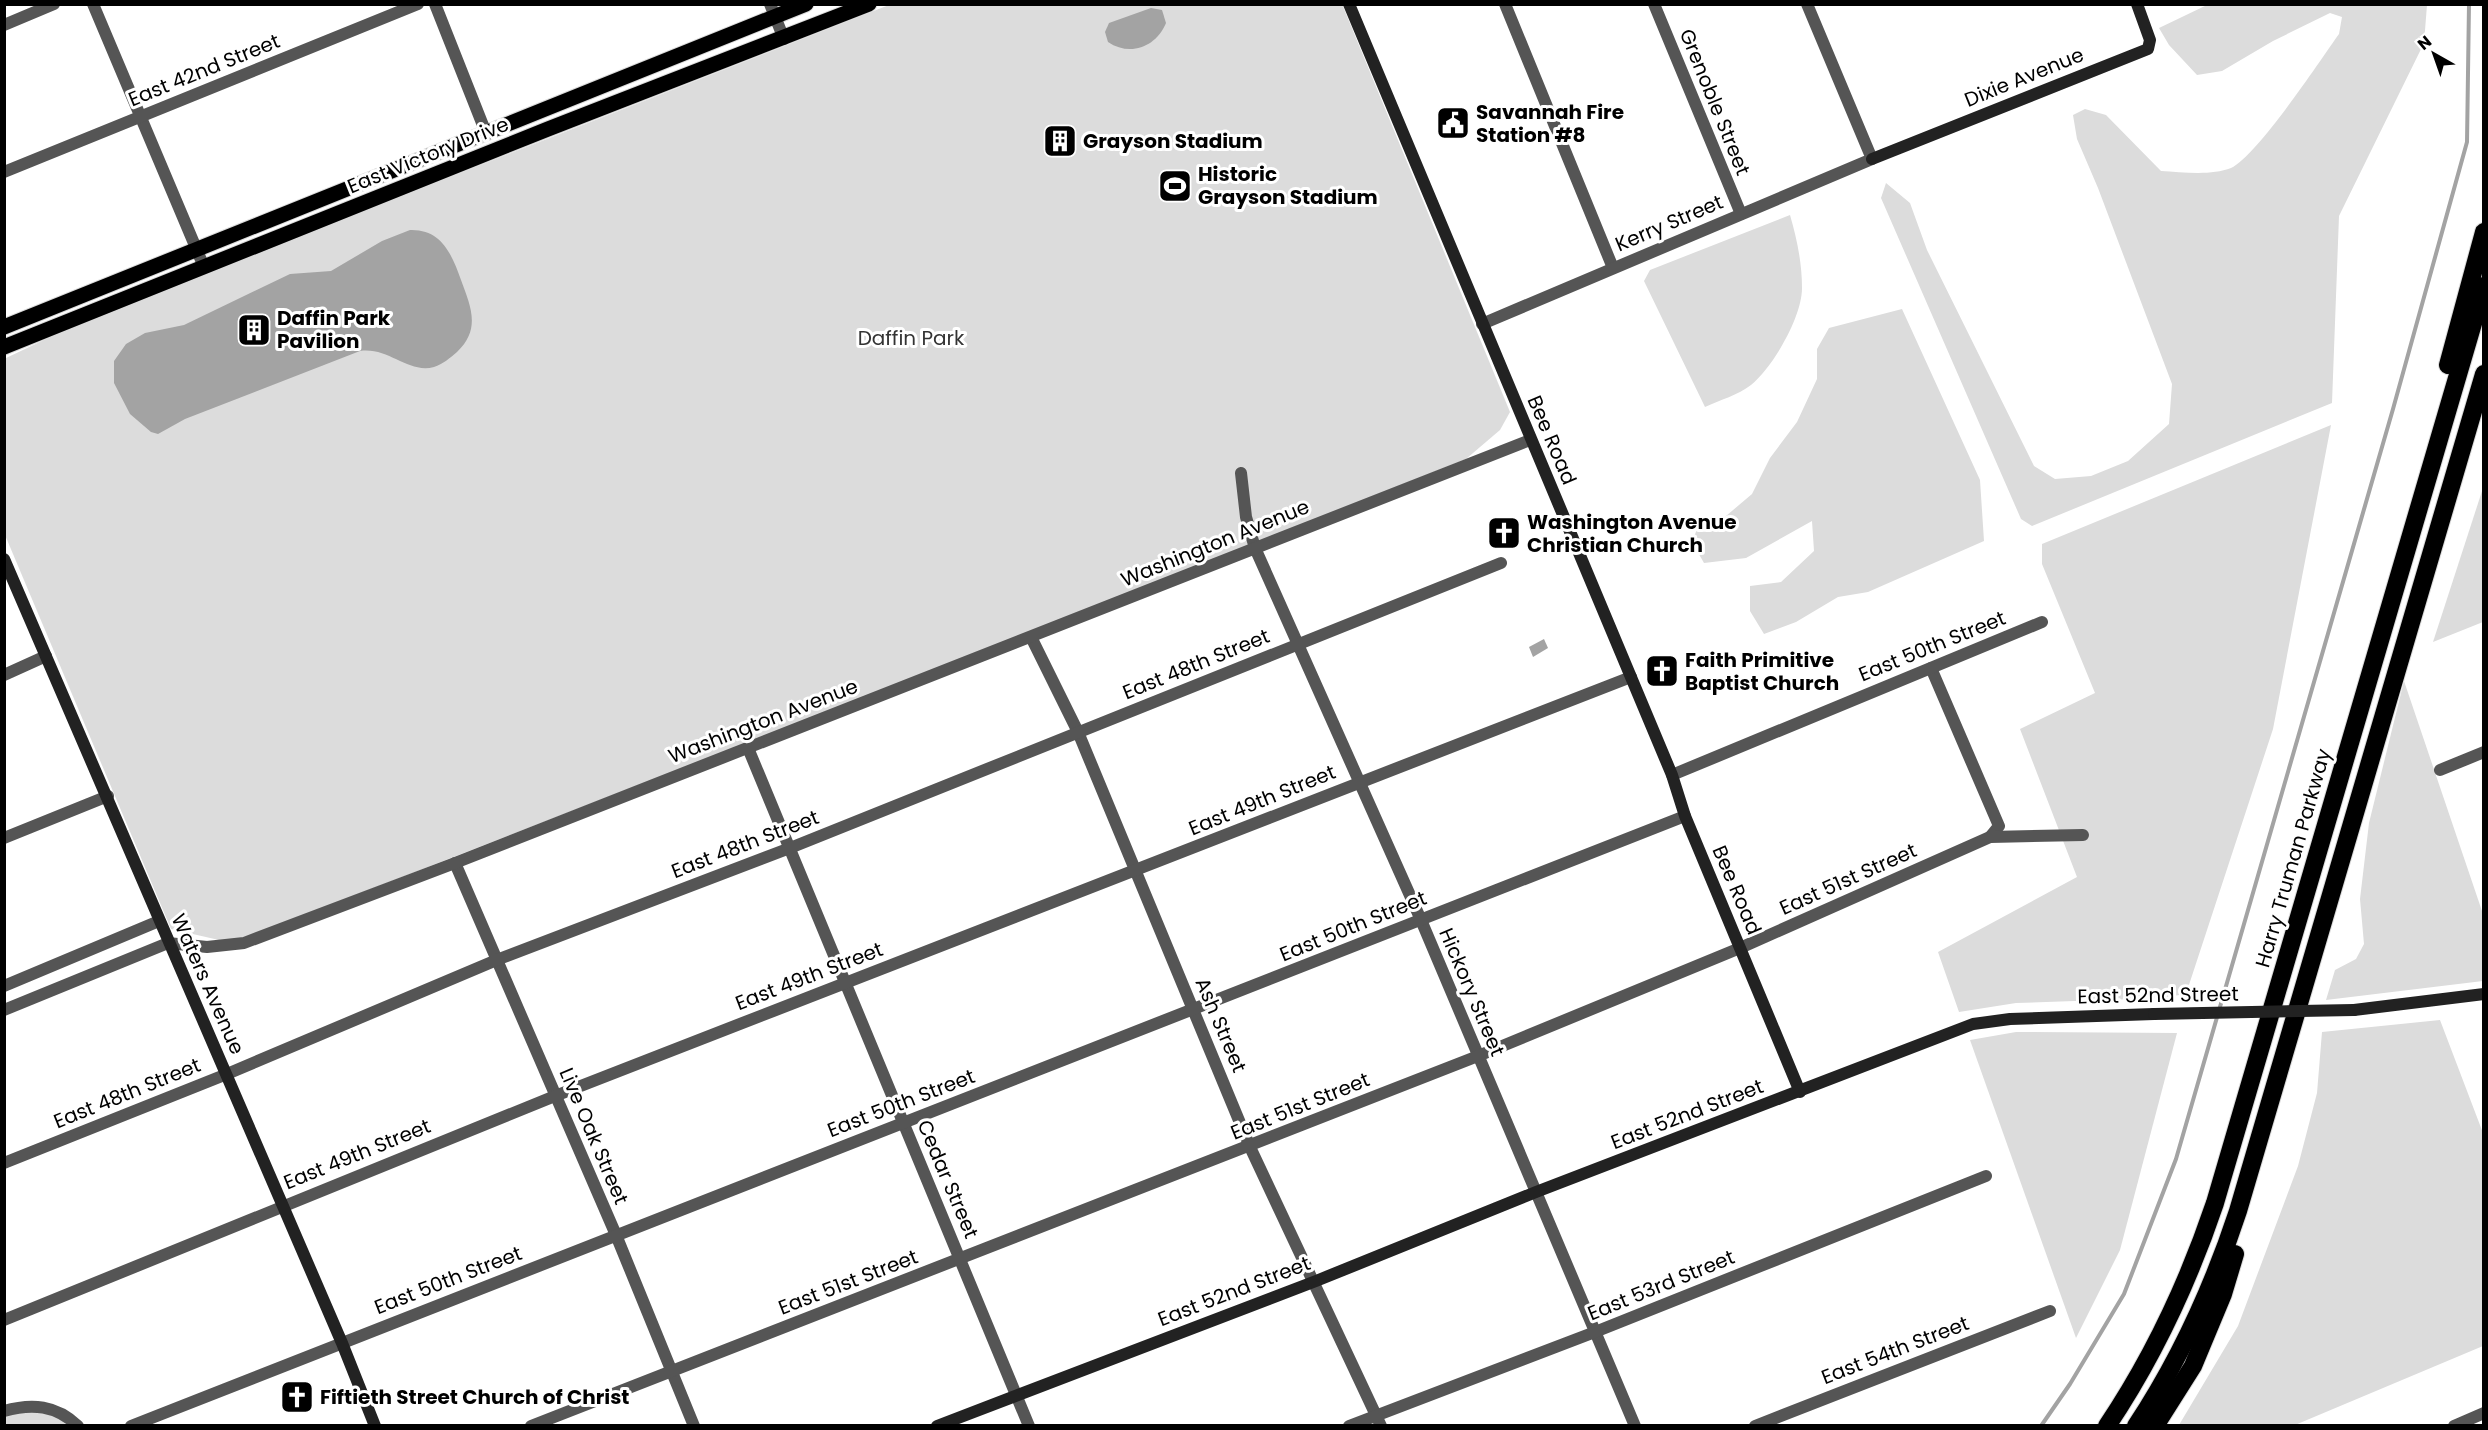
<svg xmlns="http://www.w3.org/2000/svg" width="2488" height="1430" viewBox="0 0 2488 1430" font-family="Poppins,sans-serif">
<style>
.green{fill:#dcdcdc}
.water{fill:#a3a3a3}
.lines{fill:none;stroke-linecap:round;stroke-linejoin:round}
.stream{stroke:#a3a3a3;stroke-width:4}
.primary-casing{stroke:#dbdbdb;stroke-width:17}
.highway-casing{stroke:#dbdbdb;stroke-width:20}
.street{stroke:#555;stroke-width:12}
.secondary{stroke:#222;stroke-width:12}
.primary{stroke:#000;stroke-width:15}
.highway{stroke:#000;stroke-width:18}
.secondary-bridge{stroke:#222;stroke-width:12}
.labels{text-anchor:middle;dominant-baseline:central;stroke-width:6;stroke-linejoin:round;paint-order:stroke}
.street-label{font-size:20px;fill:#000;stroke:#fff}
.poi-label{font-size:20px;font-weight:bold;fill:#000;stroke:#fff;text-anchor:start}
.park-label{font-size:20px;fill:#333;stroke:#fff}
</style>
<rect width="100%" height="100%" fill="#fff"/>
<g class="green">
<path d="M1342,4L1510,412L1500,430L1466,459L1027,634L232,943L171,929L5,535L4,359L88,319L889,5Z"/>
<path d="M2207,5H2427L2424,43L2339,216L2332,403L2032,526L2021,519L1881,198L1886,183L1910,203L1927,250L2034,466L2055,479L2091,476L2128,461L2169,424L2172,384L2098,188L2077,139L2073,115L2085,109L2106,115L2161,171C2182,172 2211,176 2231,168C2257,156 2319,62 2339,34L2342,17L2330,13L2273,41L2222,71L2197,75L2169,45L2159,28Z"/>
<path d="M1790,215C1797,239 1802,263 1802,288C1802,317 1773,367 1751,385C1738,395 1720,400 1705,407L1644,281L1650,270Z"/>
<path d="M1902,309L1980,480L1984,541L1868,592L1838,597L1796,622L1764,634L1750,611V586L1781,582L1814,551L1812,521L1746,558L1704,563L1692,542L1701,519L1726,516L1752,494L1770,458L1797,422L1817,379V349L1829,328Z"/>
<path d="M2331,425L2273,729L2186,994L2160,998L2016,1003L1959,1012L1938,952L2077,877L2020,729L2095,693L2042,564V544Z"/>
<path d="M2483,488V622L2433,642Z"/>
<path d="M2404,681L2483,914V981L2326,1000L2335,970L2356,959L2364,944L2360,899L2369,823Z"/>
<path d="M2440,1020L2483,1133V1346L2295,1425H2179L2238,1326L2298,1166L2317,1093L2322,1032Z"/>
<path d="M2016,1032L2177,1033L2120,1250L2076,1338L1970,1040Z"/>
<path d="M37,1406L78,1426H5V1411Z"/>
</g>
<g class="water">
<path d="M1151,8L1162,10L1166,23C1156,47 1130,57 1108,42L1105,32L1109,23Z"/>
<path d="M410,230C442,229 452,255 461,280C471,307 481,329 457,352C450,358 443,364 434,367C408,374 389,347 360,351L185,419L158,434L151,432L130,414L114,383V361L126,344L145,333L184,325L290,274L331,271L382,241Z"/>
<path d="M1544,639L1548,648L1533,657L1529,647Z"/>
</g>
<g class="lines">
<path class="stream" d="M2041,1426L2070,1384L2124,1294L2176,1159L2393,409L2467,142L2469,4"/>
<defs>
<g id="primary">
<path d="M4,327L806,4"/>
<path d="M4,347L548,129L869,4"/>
</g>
<g id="highway">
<path d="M2448,365L2484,232"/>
<path d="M2107,1426C2154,1356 2188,1283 2215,1203L2484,286"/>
<path d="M2136,1426C2181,1358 2213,1287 2238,1211L2484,374"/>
<path d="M2155,1426L2193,1366L2223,1294L2235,1254"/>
</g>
</defs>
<use href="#primary" class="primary-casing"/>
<use href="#highway" class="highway-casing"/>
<g class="street">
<path d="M93,4L204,267"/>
<path d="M435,4L486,133"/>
<path d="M770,4L784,39"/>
<path d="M1505,4L1613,268"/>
<path d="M1654,4L1741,214"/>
<path d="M4,25L54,4"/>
<path d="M4,172L418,4"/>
<path d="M1482,324L1872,159L1807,4"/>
<path d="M1241,473L1246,517L1255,548L1421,920L1635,1426"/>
<path d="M1031,637L1078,732L1250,1147L1381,1426"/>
<path d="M1931,668L1999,826L1990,837"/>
<path d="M4,675L46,656"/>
<path d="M748,748L1029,1426"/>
<path d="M2440,770L2484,752"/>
<path d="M1672,775L2042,622"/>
<path d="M4,838L108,796"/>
<path d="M455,863L616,1235L694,1426"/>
<path d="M4,986L159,921"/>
<path d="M4,1010L168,943L207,947L244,943L455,863L1530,440"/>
<path d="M4,1163L227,1074L499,959L790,848L1501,563"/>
<path d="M4,1320L555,1096L1631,677"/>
<path d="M4,1411C32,1403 56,1405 78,1426"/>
<path d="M131,1426L1685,816"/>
<path d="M531,1426L1478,1056L1740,948L1990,837L2083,835"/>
<path d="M1349,1426L1595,1332L1986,1176"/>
<path d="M1755,1426L2050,1311"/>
<path d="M2454,1426L2484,1413"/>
</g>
<g class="secondary">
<path d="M1349,4L1672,775L1685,816L1800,1092"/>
<path d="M1872,159L2148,49L2150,40L2137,4"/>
<path d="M4,559L342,1343L375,1426"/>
<path d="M2354,1010L2484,994"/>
<path d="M937,1426L1316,1281L1536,1192L1973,1024L2010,1019L2154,1014"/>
</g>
<use href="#primary" class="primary"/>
<use href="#highway" class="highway"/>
<path class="secondary-bridge" d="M2154,1014L2354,1010"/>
</g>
<defs>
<symbol id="civic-square" viewBox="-11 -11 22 22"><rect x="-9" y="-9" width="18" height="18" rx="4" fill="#000" stroke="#fff"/><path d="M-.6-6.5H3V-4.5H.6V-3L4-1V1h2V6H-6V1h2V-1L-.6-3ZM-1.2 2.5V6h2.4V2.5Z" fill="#fff"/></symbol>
<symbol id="building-square" viewBox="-11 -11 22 22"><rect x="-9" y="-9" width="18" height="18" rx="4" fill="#000" stroke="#fff"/><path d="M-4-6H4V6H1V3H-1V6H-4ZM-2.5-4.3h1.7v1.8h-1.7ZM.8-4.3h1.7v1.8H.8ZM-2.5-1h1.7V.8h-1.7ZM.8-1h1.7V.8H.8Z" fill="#fff"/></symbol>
<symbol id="stadium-square" viewBox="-11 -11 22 22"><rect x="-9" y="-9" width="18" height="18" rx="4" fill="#000" stroke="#fff"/><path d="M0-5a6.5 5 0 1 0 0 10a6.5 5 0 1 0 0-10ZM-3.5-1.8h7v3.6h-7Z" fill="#fff"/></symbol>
<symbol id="church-square" viewBox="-11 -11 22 22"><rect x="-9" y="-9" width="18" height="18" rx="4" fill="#000" stroke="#fff"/><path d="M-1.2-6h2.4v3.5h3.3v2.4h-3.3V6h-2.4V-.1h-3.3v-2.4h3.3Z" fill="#fff"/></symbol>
</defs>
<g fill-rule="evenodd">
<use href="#civic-square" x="1434" y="104" width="38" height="38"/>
<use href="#building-square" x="1041" y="122" width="38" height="38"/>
<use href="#stadium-square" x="1156" y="167" width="38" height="38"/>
<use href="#building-square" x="235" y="311" width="38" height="38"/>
<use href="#church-square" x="1485" y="514" width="38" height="38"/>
<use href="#church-square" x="1643" y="652" width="38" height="38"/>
<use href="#church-square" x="278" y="1378" width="38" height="38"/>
</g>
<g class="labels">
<g class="street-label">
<text transform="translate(204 70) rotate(-22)">East 42nd Street</text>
<text transform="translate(2024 77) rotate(-22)">Dixie Avenue</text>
<text transform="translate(1715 102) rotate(68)">Grenoble Street</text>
<text transform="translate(428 155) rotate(-22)">East Victory Drive</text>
<text transform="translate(1669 223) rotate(-23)">Kerry Street</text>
<text transform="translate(1552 440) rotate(67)">Bee Road</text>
<text transform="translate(1215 543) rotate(-22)">Washington Avenue</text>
<text transform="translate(1932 646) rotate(-22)">East 50th Street</text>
<text transform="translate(1196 664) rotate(-22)">East 48th Street</text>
<text transform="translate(763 721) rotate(-21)">Washington Avenue</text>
<text transform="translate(1262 800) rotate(-22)">East 49th Street</text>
<text transform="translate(745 844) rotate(-21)">East 48th Street</text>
<text transform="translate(2293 858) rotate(-74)">Harry Truman Parkway</text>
<text transform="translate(1848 879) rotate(-24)">East 51st Street</text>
<text transform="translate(1737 890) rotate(67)">Bee Road</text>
<text transform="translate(1353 926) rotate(-22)">East 50th Street</text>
<text transform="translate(809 976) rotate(-21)">East 49th Street</text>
<text transform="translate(208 984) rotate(66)">Waters Avenue</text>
<text transform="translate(1472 992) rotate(67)">Hickory Street</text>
<text transform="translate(2158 995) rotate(-1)">East 52nd Street</text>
<text transform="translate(1221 1025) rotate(67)">Ash Street</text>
<text transform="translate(127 1093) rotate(-22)">East 48th Street</text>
<text transform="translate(901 1103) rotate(-21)">East 50th Street</text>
<text transform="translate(1300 1106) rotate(-22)">East 51st Street</text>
<text transform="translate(1687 1114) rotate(-21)">East 52nd Street</text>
<text transform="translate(594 1136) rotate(67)">Live Oak Street</text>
<text transform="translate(357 1154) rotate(-22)">East 49th Street</text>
<text transform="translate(948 1179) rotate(67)">Cedar Street</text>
<text transform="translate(448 1280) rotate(-21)">East 50th Street</text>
<text transform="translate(848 1282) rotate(-21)">East 51st Street</text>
<text transform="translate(1661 1285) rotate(-22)">East 53rd Street</text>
<text transform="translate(1234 1291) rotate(-21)">East 52nd Street</text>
<text transform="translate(1895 1350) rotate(-21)">East 54th Street</text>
</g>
<g class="poi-label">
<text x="1476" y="112">Savannah Fire<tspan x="1476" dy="23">Station #8</tspan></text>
<text x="1083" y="141">Grayson Stadium</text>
<text x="1198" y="174">Historic<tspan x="1198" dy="23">Grayson Stadium</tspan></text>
<text x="277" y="318">Daffin Park<tspan x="277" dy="23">Pavilion</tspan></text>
<text x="1527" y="522">Washington Avenue<tspan x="1527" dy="23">Christian Church</tspan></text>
<text x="1685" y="660">Faith Primitive<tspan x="1685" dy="23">Baptist Church</tspan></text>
<text x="320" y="1397">Fiftieth Street Church of Christ</text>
</g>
<g class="park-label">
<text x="911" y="338">Daffin Park</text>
</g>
</g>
<rect width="2488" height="1430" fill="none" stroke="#000000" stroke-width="12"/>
<g transform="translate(2434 54) rotate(320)" stroke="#ffffff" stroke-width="4.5" paint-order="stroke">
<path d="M0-4.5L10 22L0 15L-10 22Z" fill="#000000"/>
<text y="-9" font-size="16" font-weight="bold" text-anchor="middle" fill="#000000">N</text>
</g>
</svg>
